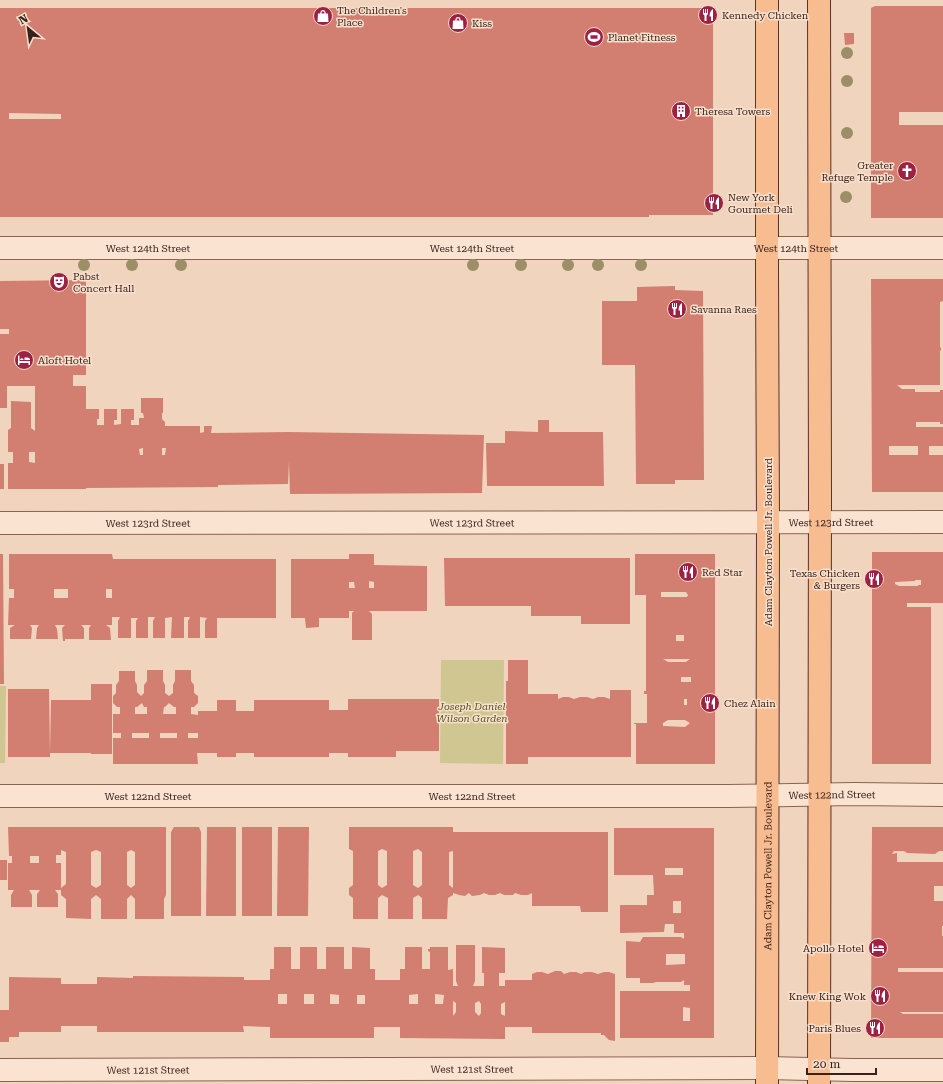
<svg xmlns="http://www.w3.org/2000/svg" width="943" height="1084" viewBox="0 0 943 1084" font-family="'Roboto Serif',serif">
<style>
.green{fill:#cfc691}
.building{fill:#d27e70;fill-rule:evenodd}
.lines{fill:none;stroke-linecap:round;stroke-linejoin:round}
.minor-casing{stroke:#8a6355;stroke-width:24}
.major-casing{stroke:#57332a;stroke-width:24}
.minor{stroke:#fbe3d1;stroke-width:22}
.major{stroke:#f8bc91;stroke-width:22}
.tree{fill:#9c8e67}
.labels{text-anchor:middle;dominant-baseline:central;stroke-width:3;stroke-linejoin:round;paint-order:stroke}
.poi-label{font-size:10px;fill:#38211b;stroke:#f8e0cd;text-anchor:start}
.street-label{font-size:10px;fill:#38211b;stroke:#f8e0cd}
.park-label{font-size:10px;font-style:italic;fill:#565520;stroke:#f8e0cd}
</style>
<rect width="100%" height="100%" fill="#f1d4bd"/>
<g class="green">
<path d="M441,660H504L503,764L440,763Z"/>
<path d="M0,686H6L5,763H0Z"/>
</g>
<g class="building">
<path d="M875,6H943V112H899V125H943V218H871V8Z"/>
<path d="M0,8H713V215H649V217H0ZM9,113L61,114V119H9Z"/>
<path d="M844,33H854V44L845,45Z"/>
<path d="M871,279H943V301L940,302V348L941,347V350L940,351V385H897L902,389H915V392H940V390H943V424H940V422H916V427H943V446H929V455H943V492H872ZM889,446H918V455H889Z"/>
<path d="M86,280V375H73V386H86V409H99V419H97V425H104V409H117V420H114V425L121,424V409H134V420H131V425H139V418H144L143,413H141V398H163V413H162V419L165,422V426H200V433L204,432V426H212L211,433L288,432L484,435L482,493L290,494L289,461L288,484L218,485V487L86,488V489H8V463H13V452H8V430L11,428V401L31,402V428L35,431V386H7V408H0V334H9V329H0V281ZM143,448V455H140L139,449ZM162,448H166L165,455H162ZM29,452H35V463L29,462Z"/>
<path d="M675,286V290L703,291L704,480H675V484H636L635,365H602V301H637V287Z"/>
<path d="M538,420H549V432H603L604,486H487L486,443H505V431L538,432Z"/>
<rect x="0" y="464" width="4" height="25"/>
<path d="M872,552H943V603H907V607H931V764H872ZM915,580H921V585H918V586H899L895,584V582L915,581Z"/>
<path d="M0,554H3L4,684H0Z"/>
<path d="M9,554H112L113,559H276V618H217V638H205V621L207,618L200,617V638H188V621L190,617H184V638H171L172,617L165,618V638H153V621L155,617H148V638H136V621L138,618H131V638H118V621L120,617H112V625H106L110,628L111,640H89V628L91,625H81L84,628V639H65V641H63L62,628L65,625H55L57,629L58,639H36L37,628L39,625H30L32,628L31,639H10V628L15,625H8L9,598H14V589H9ZM54,589H68V598H54ZM106,589H112V598H106Z"/>
<path d="M349,554H374V565L427,566V611H369L372,614V640H352V613L354,611H349V618H319V627L306,628L305,618H291V559H349ZM369,581L374,582V588H369ZM349,582H354L355,588H349Z"/>
<path d="M635,554H715V764H636V724H634V723H647V694H644V691H646V595H635ZM661,592H686L688,595L687,597H661ZM676,635H684V641H676ZM663,659H690L686,662H668ZM681,677H691V682H681ZM684,699H687V705H684ZM668,720H685L690,723L685,727L663,726V723Z"/>
<path d="M444,558H630V624H581V616H531V606H445Z"/>
<path d="M508,660H528V694H558V699L563,697H569L574,699L580,697H587L593,699L598,697H604L610,699V690H631V757H528V764H506V681H508Z"/>
<path d="M147,670H163V681L165,685V693L169,696L173,693V685L175,681V670H191V681L194,685V693L198,696V703L194,707H191V714L198,715V711H217V700H236V711H254V700H329V710H348V699H439V751H396V757H348V753H329V757H254V753H236V757H217V753H197L198,764H113V738H121V733H113V714H120V707H117L113,703V696L116,693V685L119,681V671H135V681L137,685V692L141,696L144,693V685L147,681ZM142,703L144,707H147V714H135V707H137ZM169,703L174,707H176V714H163L164,707H165ZM132,733H149V738H132ZM160,733H177V738H160ZM188,733H198V738H188Z"/>
<path d="M91,684H112V754H91V753H50L51,700H91Z"/>
<path d="M8,689H49L50,757H8Z"/>
<path d="M8,827H166V895L164,899V919H135V899L131,895L127,899V919H101V899L96,895L91,899V919L66,918V899L61,895V890H55L58,894V907H37V894L40,890H29L32,895V907H11V895L14,890H8V863H12V856H9ZM61,850L66,852V884L61,888V863H56V855H61ZM96,850L101,852V885L96,888L91,885V852ZM131,850L135,852V885L131,888L127,885V852ZM30,856H39V863H30Z"/>
<path d="M174,827H199L201,832V916H171V832Z"/>
<path d="M207,827H236V916H206Z"/>
<rect x="242" y="827" width="30" height="89"/>
<path d="M278,827H309L308,916H277Z"/>
<path d="M349,827H453V832H608V912H581L580,906H532V893L528,895H521L515,893L513,895H504L500,893L495,895H489L484,893L480,895L472,896L469,893L465,896L459,895L453,893V895L448,898L447,919H422V898L418,895L413,898V919H388V898L382,895L378,898V919H353V898L349,895V888L353,885V851L349,849ZM382,849L387,851V885L382,888L378,885V851ZM418,849L422,852V885L418,888L413,885V851ZM453,851V888L449,885V852Z"/>
<path d="M872,827H943V851H939L935,854L907,853L904,851H894L892,854L897,853V862H943V886H934V901H943V926H942V936H943V968H898V972H943V1012H900L903,1014H943V1038H871Z"/>
<path d="M614,828H714V1038H620V991H690V985H684V980L681,982H656L653,983H640V978H626V941L640,942L643,937H681L684,939V933H674V924H665L664,932L620,933V905H647V895H654L653,875H614ZM665,868H683V875H665ZM673,901H681V913H673ZM666,954H685V964L666,965ZM683,1007L690,1008V1021H683Z"/>
<rect x="0" y="860" width="7" height="20"/>
<path d="M456,945H475V981L473,986H484V973H482V947L505,948V973H499V986H505V980H532V974L537,972H542L548,974L555,971H561L564,974L570,972H576L581,974L585,972H592L598,974L604,972H609L615,974V1041L609,1040L604,1035H601V1033H532V1027H505V1039L400,1038V1027H374V1038H270V1027L243,1026L244,1032H97V1026H61V1032H19V1037H9V1042H0V1010H9V977L61,978V984H97V977L133,978V976L244,977V980H270V969H274V947H291V969H300V947H317V969H326V947H344V969H352V947L370,948V969H375V980H400V969H405V947H422V969H430V952L428,951V949H430V947H448V970L453,969V986H458L456,981ZM278,994H287V1004H278ZM304,994H314V1004H304ZM330,994L339,995V1004H330ZM418,994V1004H409V995ZM435,994L444,995L443,1004H435ZM357,995H365V1004H357ZM453,1001L456,1003V1012L453,1016ZM479,1001L481,1004V1013L479,1016L475,1012V1003ZM505,1002V1016L501,1014V1004Z"/>
</g>
<g class="lines">
<defs>
<g id="minor">
<path id="s1" d="M0,248H943"/>
<path id="s2" d="M0,523L943,522"/>
<path id="s3" d="M0,796H728L854,794L943,795"/>
<path id="s4" d="M0,1070L767,1068L852,1070H943"/>
</g>
<g id="major">
<path d="M819,0L820,496L819,1084"/>
<path id="s5" d="M767,1084L768,522L767,271V0"/>
</g>
</defs>
<use href="#minor" class="minor-casing"/>
<use href="#major" class="major-casing"/>
<use href="#minor" class="minor"/>
<use href="#major" class="major"/>
</g>
<g class="tree">
<circle cx="847" cy="53" r="6"/>
<circle cx="847" cy="81" r="6"/>
<circle cx="847" cy="133" r="6"/>
<circle cx="846" cy="197" r="6"/>
<circle cx="84" cy="265" r="6"/>
<circle cx="132" cy="265" r="6"/>
<circle cx="181" cy="265" r="6"/>
<circle cx="473" cy="265" r="6"/>
<circle cx="521" cy="265" r="6"/>
<circle cx="568" cy="265" r="6"/>
<circle cx="598" cy="265" r="6"/>
<circle cx="641" cy="265" r="6"/>
</g>
<defs>
<symbol id="restaurant-disc" viewBox="-11 -11 22 22"><circle r="9.5" fill="#9d2143" stroke="#f8e0cd"/><path d="M-5-6h1v4h1v-4h1v4h1v-4h1v5L-1.5 .5V6h-2V.5L-5-1ZM5-6V6H3V1.5H1.5Q1.5-4 5-6Z" fill="#fff"/></symbol>
<symbol id="shop-disc" viewBox="-11 -11 22 22"><circle r="9.5" fill="#9d2143" stroke="#f8e0cd"/><path d="M-5-2.5h2.3a2.7 3.5 0 0 1 5.4 0H5L5.5 6h-11ZM-1.5-2.5h3a1.5 2.3 0 0 0-3 0Z" fill="#fff"/></symbol>
<symbol id="stadium-disc" viewBox="-11 -11 22 22"><circle r="9.5" fill="#9d2143" stroke="#f8e0cd"/><path d="M0-5a6.5 5 0 1 0 0 10a6.5 5 0 1 0 0-10ZM-3.5-1.8h7v3.6h-7Z" fill="#fff"/></symbol>
<symbol id="building-disc" viewBox="-11 -11 22 22"><circle r="9.5" fill="#9d2143" stroke="#f8e0cd"/><path d="M-4-6H4V6H1V3H-1V6H-4ZM-2.5-4.3h1.7v1.8h-1.7ZM.8-4.3h1.7v1.8H.8ZM-2.5-1h1.7V.8h-1.7ZM.8-1h1.7V.8H.8Z" fill="#fff"/></symbol>
<symbol id="church-disc" viewBox="-11 -11 22 22"><circle r="9.5" fill="#9d2143" stroke="#f8e0cd"/><path d="M-1.2-6h2.4v3.5h3.3v2.4h-3.3V6h-2.4V-.1h-3.3v-2.4h3.3Z" fill="#fff"/></symbol>
<symbol id="theatre-disc" viewBox="-11 -11 22 22"><circle r="9.5" fill="#9d2143" stroke="#f8e0cd"/><path d="M-5-5.5Q0-4 5-5.5V0Q5 5 0 6Q-5 5-5 0ZM-3.3-2.5H-1v1.5H-3.3ZM1-2.5H3.3v1.5H1ZM-2.8 1Q0 5.5 2.8 1Z" fill="#fff"/></symbol>
<symbol id="hotel-disc" viewBox="-11 -11 22 22"><circle r="9.5" fill="#9d2143" stroke="#f8e0cd"/><path d="M-6-4.5h1.5V1H6V5H4.5V3h-9V5H-6ZM-4 0a1.8 1.8 0 1 1 3.6 0ZM.5 0V-2.5h3Q6-2.5 6 0Z" fill="#fff"/></symbol>
</defs>
<g fill-rule="evenodd">
<use href="#restaurant-disc" x="697" y="4" width="22" height="22"/>
<use href="#shop-disc" x="312" y="5" width="22" height="22"/>
<use href="#shop-disc" x="447" y="12" width="22" height="22"/>
<use href="#stadium-disc" x="583" y="26" width="22" height="22"/>
<use href="#building-disc" x="670" y="100" width="22" height="22"/>
<use href="#church-disc" x="896" y="160" width="22" height="22"/>
<use href="#restaurant-disc" x="703" y="192" width="22" height="22"/>
<use href="#theatre-disc" x="48" y="271" width="22" height="22"/>
<use href="#restaurant-disc" x="666" y="298" width="22" height="22"/>
<use href="#hotel-disc" x="13" y="349" width="22" height="22"/>
<use href="#restaurant-disc" x="677" y="561" width="22" height="22"/>
<use href="#restaurant-disc" x="863" y="568" width="22" height="22"/>
<use href="#restaurant-disc" x="699" y="692" width="22" height="22"/>
<use href="#hotel-disc" x="867" y="937" width="22" height="22"/>
<use href="#restaurant-disc" x="869" y="985" width="22" height="22"/>
<use href="#restaurant-disc" x="864" y="1017" width="22" height="22"/>
</g>
<g class="labels">
<g class="poi-label">
<text x="337" y="10">The Children's<tspan x="337" dy="12">Place</tspan></text>
<text x="722" y="15">Kennedy Chicken</text>
<text x="472" y="23">Kiss</text>
<text x="608" y="37">Planet Fitness</text>
<text x="695" y="111">Theresa Towers</text>
<text x="893" y="165" text-anchor="end">Greater<tspan x="893" dy="12">Refuge Temple</tspan></text>
<text x="728" y="197">New York<tspan x="728" dy="12">Gourmet Deli</tspan></text>
<text x="73" y="276">Pabst<tspan x="73" dy="12">Concert Hall</tspan></text>
<text x="691" y="309">Savanna Raes</text>
<text x="38" y="360">Aloft Hotel</text>
<text x="702" y="572">Red Star</text>
<text x="860" y="573" text-anchor="end">Texas Chicken<tspan x="860" dy="12">&amp; Burgers</tspan></text>
<text x="724" y="703">Chez Alain</text>
<text x="864" y="948" text-anchor="end">Apollo Hotel</text>
<text x="866" y="996" text-anchor="end">Knew King Wok</text>
<text x="861" y="1028" text-anchor="end">Paris Blues</text>
</g>
<g class="street-label">
<text stroke="none"><textPath href="#s1" startOffset="148">West 124th Street</textPath></text>
<text stroke="none"><textPath href="#s1" startOffset="472">West 124th Street</textPath></text>
<text stroke="none"><textPath href="#s1" startOffset="796">West 124th Street</textPath></text>
<text stroke="none"><textPath href="#s2" startOffset="831">West 123rd Street</textPath></text>
<text stroke="none"><textPath href="#s2" startOffset="148">West 123rd Street</textPath></text>
<text stroke="none"><textPath href="#s2" startOffset="472">West 123rd Street</textPath></text>
<text transform="translate(768 542) rotate(-90)">Adam Clayton Powell Jr. Boulevard</text>
<text stroke="none"><textPath href="#s3" startOffset="832">West 122nd Street</textPath></text>
<text stroke="none"><textPath href="#s3" startOffset="148">West 122nd Street</textPath></text>
<text stroke="none"><textPath href="#s3" startOffset="472">West 122nd Street</textPath></text>
<text stroke="none"><textPath href="#s5" startOffset="218">Adam Clayton Powell Jr. Boulevard</textPath></text>
<text stroke="none"><textPath href="#s4" startOffset="472">West 121st Street</textPath></text>
<text stroke="none"><textPath href="#s4" startOffset="148">West 121st Street</textPath></text>
</g>
<g class="park-label">
<text x="472" y="706">Joseph Daniel<tspan x="472" dy="12">Wilson Garden</tspan></text>
</g>
</g>
<g transform="translate(28 28) rotate(331)" stroke="#f8e0cd" stroke-width="3" paint-order="stroke">
<path d="M0-3L7 15L0 10L-7 15Z" fill="#38211b"/>
<text y="-6" font-size="11" font-weight="bold" text-anchor="middle" fill="#38211b">N</text>
</g>
<path d="M807 1068v6h69v-6" fill="none" stroke="#38211b" stroke-width="2"/>
<text x="813" y="1068" font-size="12" fill="#38211b" stroke="#f8e0cd" stroke-width="3" paint-order="stroke">20 m</text>
</svg>
